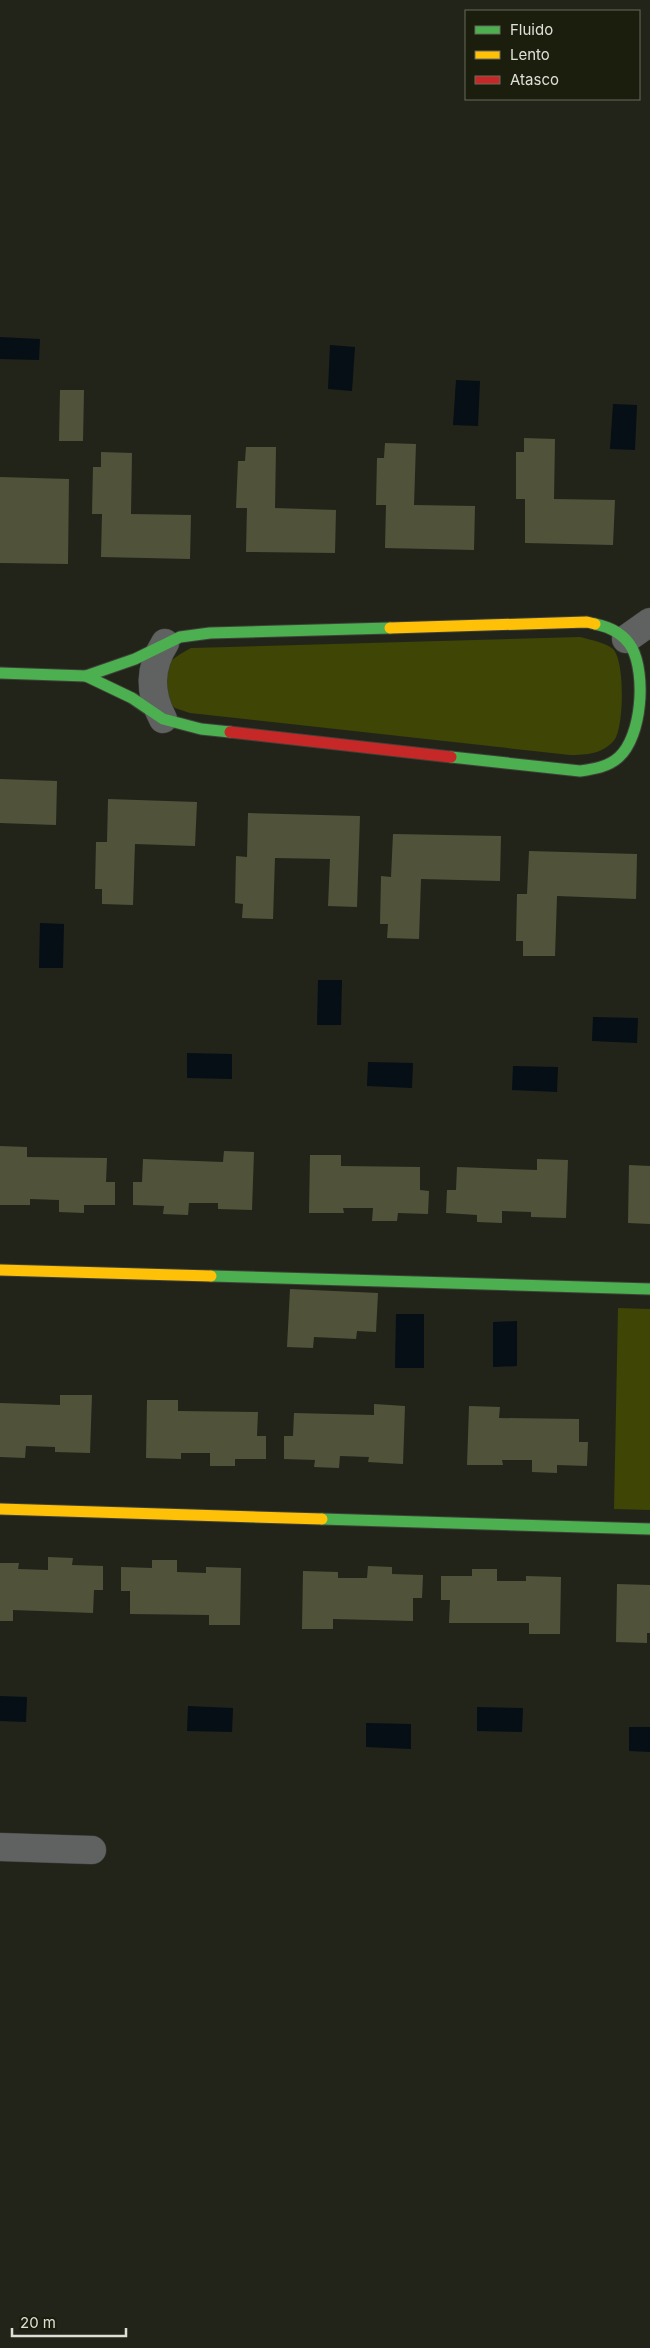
<svg xmlns="http://www.w3.org/2000/svg" width="650" height="2348" viewBox="0 0 650 2348" font-family="Inter,sans-serif">
<style>
.green{fill:#3f4504}
.water{fill:#060f16}
.building{fill:#50533a}
.lines{fill:none;stroke-linecap:round;stroke-linejoin:round}
.street-casing{stroke:#3f4139;stroke-width:29}
.fast-casing{stroke:#3f4139;stroke-width:13}
.slow-casing{stroke:#3f4139;stroke-width:13}
.jam-casing{stroke:#3f4139;stroke-width:13}
.street{stroke:#606262;stroke-width:28}
.fast{stroke:#4caf50;stroke-width:11}
.slow{stroke:#ffc107;stroke-width:11}
.jam{stroke:#c62828;stroke-width:11}
</style>
<rect width="100%" height="100%" fill="#22241a"/>
<g class="green">
<path d="M580,637C591,640 604,642 613,649C625,661 624,725 615,739C604,754 586,755 570,755L190,713L175,708L167,701C163,668 161,664 191,648Z"/>
<path d="M618,1308L650,1309V1510L614,1509Z"/>
</g>
<g class="water">
<path d="M0,337L40,339L39,360L0,359Z"/>
<path d="M330,345L355,347L352,391L328,389Z"/>
<path d="M456,380L480,381L478,426L453,425Z"/>
<path d="M613,404L637,405L635,450L610,449Z"/>
<path d="M40,923L64,924L63,968H39Z"/>
<path d="M318,980H342L341,1025H317Z"/>
<path d="M593,1017L638,1018L637,1043L592,1041Z"/>
<path d="M187,1053L232,1054V1079L187,1078Z"/>
<path d="M368,1062L413,1063L412,1088L367,1086Z"/>
<path d="M513,1066L558,1067L557,1092L512,1090Z"/>
<path d="M396,1314H424V1368H395Z"/>
<path d="M517,1321V1366L493,1367V1322Z"/>
<path d="M0,1696L27,1697L26,1722L0,1721Z"/>
<path d="M188,1706L233,1708L232,1732L187,1731Z"/>
<path d="M477,1707L523,1708L522,1732L477,1731Z"/>
<path d="M366,1723L411,1724V1749L366,1747Z"/>
<path d="M629,1727H650V1752L629,1751Z"/>
</g>
<g class="building">
<path d="M60,390H84L83,441H59Z"/>
<path d="M524,438L555,439L554,499L615,500L613,545L525,543V499H516V452H524Z"/>
<path d="M385,443L416,444L414,505L475,506L474,550L385,548L386,505H376L377,458H384Z"/>
<path d="M246,447H276L275,508L336,510L335,553L246,552L247,508H236L238,461H245Z"/>
<path d="M101,452L132,453L131,514L191,515L190,559L101,557L102,514H92L93,467H101Z"/>
<path d="M0,477L69,479L68,564L0,563Z"/>
<path d="M0,779L57,781L56,825L0,823Z"/>
<path d="M108,799L197,802L195,846L135,844L133,905L102,904V889H95L96,842H107Z"/>
<path d="M248,813L360,816L357,907L328,906L330,859L275,858L273,919L242,918L243,904L235,903L236,856L247,857Z"/>
<path d="M393,834L501,836L500,881L421,879L419,939L387,938L388,924H380L381,876L391,877Z"/>
<path d="M529,851L637,854L636,899L557,896L555,956H523V941H516L517,894H527Z"/>
<path d="M0,1146L27,1147V1157L107,1158L106,1182H115V1205H84V1213L59,1212V1200L30,1199V1205H0Z"/>
<path d="M224,1151L254,1152L252,1210L218,1209V1203H189L188,1215L163,1214L164,1206L133,1205V1182H142L143,1159L223,1162Z"/>
<path d="M310,1155H341V1166L420,1167V1190L429,1191L428,1214L398,1213L397,1221H372L373,1208H343L344,1213H309Z"/>
<path d="M537,1159L568,1160L566,1218L531,1217V1212L502,1211V1223L477,1222V1215L446,1213L447,1190H456L457,1167L537,1170Z"/>
<path d="M629,1165L650,1166V1224L628,1223Z"/>
<path d="M290,1289L378,1293L376,1332L357,1331L356,1339L314,1337L313,1348L287,1347Z"/>
<path d="M60,1395H92L90,1453L55,1452V1447L26,1446L25,1458L0,1457V1403L60,1405Z"/>
<path d="M147,1400H178V1411L258,1412L257,1436H266V1459H235V1466H210V1453H181V1459L146,1458Z"/>
<path d="M374,1404L405,1406L403,1464L368,1462L369,1457L340,1456L339,1468L314,1467L315,1460L284,1459V1436H293L294,1413L374,1415Z"/>
<path d="M469,1406L500,1407L499,1418L579,1419V1442H588L587,1466L557,1465V1473L532,1472V1460H502L503,1465H467Z"/>
<path d="M48,1557L73,1558L72,1565L103,1566V1590H94L93,1613L13,1610V1621H0V1563H19L18,1569L48,1570Z"/>
<path d="M152,1560H177V1572L206,1573V1567L241,1568L240,1625H209V1615L130,1614V1591H121V1567L152,1568Z"/>
<path d="M368,1566L392,1567V1574L423,1575L422,1598H413V1621L333,1619V1629H302L303,1571L338,1572V1578H367Z"/>
<path d="M472,1569H497V1581H526V1576L561,1577L560,1634H529V1623H449L450,1600H441V1576H472Z"/>
<path d="M617,1584L650,1585V1633H647V1643L616,1642Z"/>
</g>
<g class="lines">
<defs>
<g id="street">
<path d="M626,639L650,622"/>
<path d="M163,719C149,693 149,668 165,643"/>
<path d="M0,1847L92,1850"/>
</g>
<g id="fast">
<path d="M0,673L86,676L135,659L180,637L210,633L390,628"/>
<path d="M86,676L132,698L163,719L201,729L230,732"/>
<path d="M451,757L580,771C594,769 608,767 619,757C642,736 646,675 632,648C624,634 610,627 595,624"/>
<path d="M211,1276L650,1289"/>
<path d="M322,1519L650,1529"/>
</g>
<g id="slow">
<path d="M390,628L587,622L595,624"/>
<path d="M0,1270L211,1276"/>
<path d="M0,1509L322,1519"/>
</g>
<path id="jam" d="M230,732L451,757"/>
</defs>
<use href="#street" class="street-casing"/>
<use href="#fast" class="fast-casing"/>
<use href="#slow" class="slow-casing"/>
<use href="#jam" class="jam-casing"/>
<use href="#street" class="street"/>
<use href="#fast" class="fast"/>
<use href="#slow" class="slow"/>
<use href="#jam" class="jam"/>
</g>
<rect x="465" y="10" width="175" height="90" fill="#1b1d0d" stroke="#696b5d"/>
<rect x="475" y="26" width="25" height="8" fill="#4caf50" stroke="#696b5d"/>
<text x="510" y="35" font-size="15" fill="#dee0d6">Fluido</text>
<rect x="475" y="51" width="25" height="8" fill="#ffc107" stroke="#696b5d"/>
<text x="510" y="60" font-size="15" fill="#dee0d6">Lento</text>
<rect x="475" y="76" width="25" height="8" fill="#c62828" stroke="#696b5d"/>
<text x="510" y="85" font-size="15" fill="#dee0d6">Atasco</text>
<path d="M12 2328v8h114v-8" fill="none" stroke="#dee0d6" stroke-width="2.5"/>
<text x="20" y="2328" font-size="15" fill="#dee0d6" stroke="#1b1d0d" stroke-width="4" paint-order="stroke">20 m</text>
</svg>
